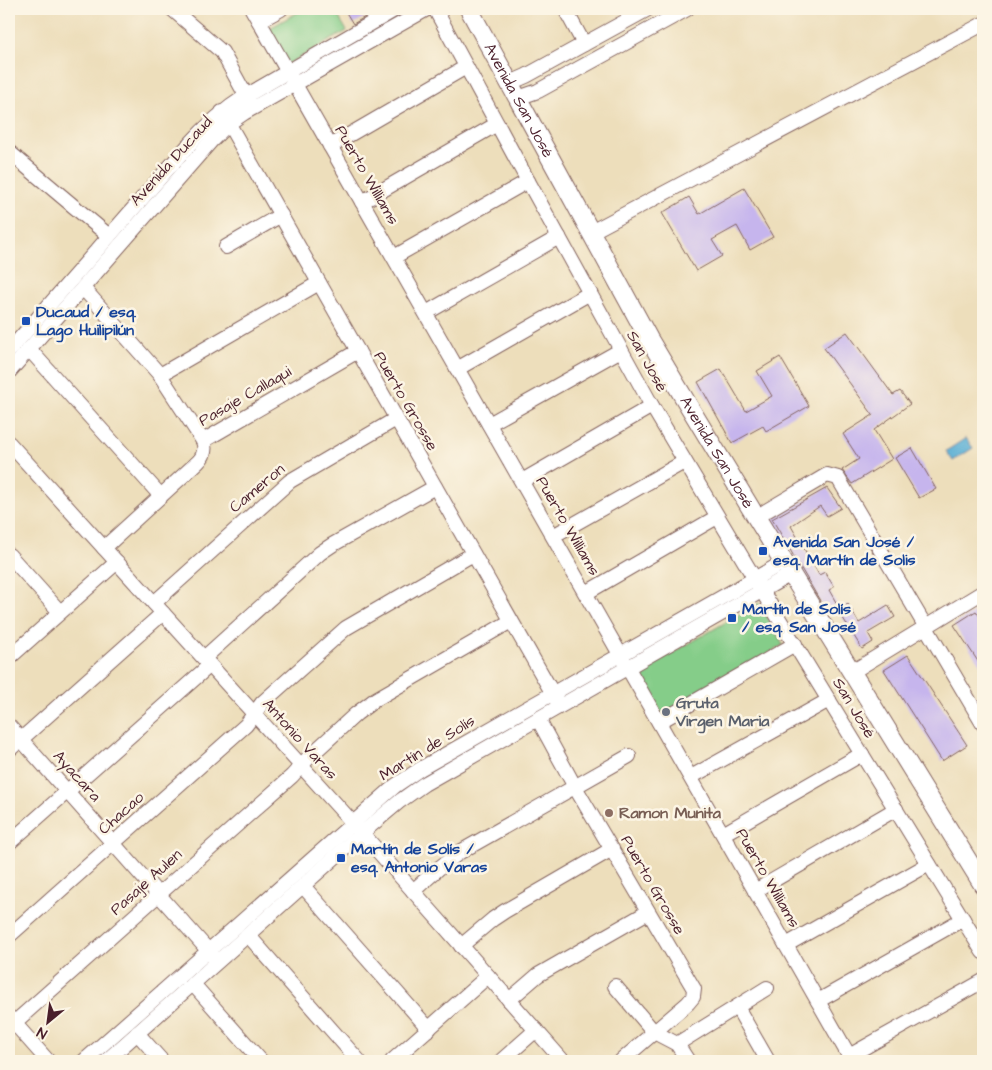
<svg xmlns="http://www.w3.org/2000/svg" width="992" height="1070" viewBox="0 0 992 1070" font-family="'Architects Daughter',sans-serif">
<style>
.green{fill:#85cd89;stroke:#68765a}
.water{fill:#58aed4;stroke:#516680}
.building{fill:#c6b5ed}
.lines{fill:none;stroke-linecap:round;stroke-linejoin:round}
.minor-casing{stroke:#83625d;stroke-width:16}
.major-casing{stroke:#83625d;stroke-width:20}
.minor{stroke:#fff;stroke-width:14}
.major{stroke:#fff;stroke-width:18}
.transit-dot{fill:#1a4fb4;stroke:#fcf5e5;stroke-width:2}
.worship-dot{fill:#6b7280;stroke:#fcf5e5;stroke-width:2}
.education-dot{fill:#8d6e63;stroke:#fcf5e5;stroke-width:2}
.labels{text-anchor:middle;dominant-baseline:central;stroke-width:5;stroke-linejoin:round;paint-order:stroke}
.street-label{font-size:16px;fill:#4a1f2b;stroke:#fcf5e5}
.transit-label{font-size:16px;font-weight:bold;fill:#164399;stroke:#fcf5e5;text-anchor:start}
.worship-label{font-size:16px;font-weight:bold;fill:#5b616d;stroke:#fcf5e5;text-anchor:start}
.education-label{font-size:16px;font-weight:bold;fill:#785e54;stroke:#fcf5e5;text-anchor:start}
</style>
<rect width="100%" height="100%" fill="#fcf5e5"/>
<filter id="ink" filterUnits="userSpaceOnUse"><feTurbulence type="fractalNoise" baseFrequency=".02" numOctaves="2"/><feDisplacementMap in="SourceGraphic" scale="10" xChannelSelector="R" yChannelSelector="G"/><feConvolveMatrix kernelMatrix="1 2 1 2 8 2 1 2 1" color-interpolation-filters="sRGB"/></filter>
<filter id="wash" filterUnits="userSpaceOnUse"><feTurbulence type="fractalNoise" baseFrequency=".0096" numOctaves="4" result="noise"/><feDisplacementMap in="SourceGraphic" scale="20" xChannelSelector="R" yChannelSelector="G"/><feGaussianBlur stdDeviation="1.12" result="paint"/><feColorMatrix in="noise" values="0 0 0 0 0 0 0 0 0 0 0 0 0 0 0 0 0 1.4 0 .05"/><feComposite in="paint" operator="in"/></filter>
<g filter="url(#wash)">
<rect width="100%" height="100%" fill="#eddebb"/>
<g class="green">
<path d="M304,9H334L347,31L286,65L266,30Z"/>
<path d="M759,603L783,645L663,715L638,673Z"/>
</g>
<path class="water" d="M966,438L973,448L953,461L946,451Z"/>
<g id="blocks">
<g class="building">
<path d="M344,9H379L353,24Z"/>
<path d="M744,188L773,237L750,250L737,226L712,240L722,256L696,271L662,213L689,197L699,214Z"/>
<path d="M847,332L893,395L900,391L910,404L874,430L892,459L852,484L842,470L859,459L843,434L873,415L824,348Z"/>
<path d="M780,357L809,406L766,431L763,426L732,443L698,382L721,369L746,411L772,396L757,371Z"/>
<path d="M912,448L936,489L919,498L895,458Z"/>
<path d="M827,488L841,508L827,516L820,506L791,526L819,575L825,572L834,587L829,590L837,604L826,611L772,519Z"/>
<path d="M848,604L859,623L888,605L895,617L868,633L873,642L862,649L838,610Z"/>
<path d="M976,611L983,621V669L954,625Z"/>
<path d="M908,655L967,745L942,761L884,670Z"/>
</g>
</g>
</g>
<g filter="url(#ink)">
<use href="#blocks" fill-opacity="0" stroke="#83625d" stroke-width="1"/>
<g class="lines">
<defs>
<g id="minor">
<path d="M172,9L222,52L250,103"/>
<path d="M252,9L852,1061"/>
<path d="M435,9L528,181L652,406L762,591L983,952"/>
<path d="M565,9L584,44"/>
<path d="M259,21L281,9"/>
<path d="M510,83L526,76L648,9"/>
<path d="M518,98L538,91L687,9"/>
<path d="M222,112L557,701"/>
<path d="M330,146L466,67"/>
<path d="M9,152L109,236"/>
<path d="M362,202L497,124"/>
<path d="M591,232L983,24"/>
<path d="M226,247L281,215"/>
<path d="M394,257L528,181"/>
<path d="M83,288L160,375L203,441C206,449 204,456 198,462L104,548"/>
<path d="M426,313L559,237"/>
<path d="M29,349L161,496"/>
<path d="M9,351L188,146C206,126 224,110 246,96L396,9"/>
<path d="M457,369L590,293"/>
<path d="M9,372L212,140L228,124L244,113L427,9"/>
<path d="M160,375L319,283"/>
<path d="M489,424L621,350"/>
<path d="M203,441L358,351"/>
<path d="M9,443L362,833L563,1061"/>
<path d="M522,481L652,406"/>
<path d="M756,517L827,475L838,478L983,724"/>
<path d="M553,536L684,462"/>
<path d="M9,555L60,612"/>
<path d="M586,593L717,517"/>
<path d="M154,603L290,481L396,419"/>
<path d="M9,658L117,562"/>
<path d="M204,658L320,553L332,545L435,487"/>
<path d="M852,672L983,592"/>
<path d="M538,719L575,787L694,989L693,997L688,1003L621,1061"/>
<path d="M659,722L795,644"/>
<path d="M9,726L214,957"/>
<path d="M9,750L163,613"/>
<path d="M691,777L829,700"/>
<path d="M723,834L862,754"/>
<path d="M9,843L210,665"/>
<path d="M303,886L429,1029"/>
<path d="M413,891L439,868L460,852L629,756"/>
<path d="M755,891L896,809"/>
<path d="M248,935L359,1061"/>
<path d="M9,936L246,725L262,703L346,628L473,554"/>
<path d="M786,945L929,864"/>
<path d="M461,946L493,919L505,911L612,849"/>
<path d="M193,984L261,1061"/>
<path d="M615,986L654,1032L677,1044L688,1061"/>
<path d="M509,1000L538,975L648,912"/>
<path d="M818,1001L963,919"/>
<path d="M737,1007L768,1061"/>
<path d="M9,1017L48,1061"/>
<path d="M14,1023L292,776L310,756L356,714L376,699L511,621"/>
<path d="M137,1033L162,1061"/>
<path d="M677,1044L767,988"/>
<path d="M849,1056L983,981"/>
<path d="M84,1061L395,786L420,769L784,562"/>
<path d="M106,1061L362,833L400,801L424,784L791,574"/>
<path d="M392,1061L488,976"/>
<path d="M501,1061L536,1030"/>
</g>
<g id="major">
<path id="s1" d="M469,9L649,339L690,408L756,517L983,885"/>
</g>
</defs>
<use href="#minor" class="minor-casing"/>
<use href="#major" class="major-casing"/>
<use href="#minor" class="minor"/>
<use href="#major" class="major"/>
</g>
</g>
<g class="transit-dot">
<rect x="21" y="316" width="10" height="10" rx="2.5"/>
<rect x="758" y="546" width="10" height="10" rx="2.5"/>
<rect x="727" y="613" width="10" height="10" rx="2.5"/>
<rect x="336" y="853" width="10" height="10" rx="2.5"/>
</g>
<circle class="worship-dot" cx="666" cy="712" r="5"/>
<circle class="education-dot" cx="609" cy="813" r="5"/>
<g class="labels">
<g class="street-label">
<text stroke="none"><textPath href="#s1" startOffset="104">Avenida San José</textPath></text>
<text transform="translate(171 161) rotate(-48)">Avenida Ducaud</text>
<text transform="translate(367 175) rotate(60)">Puerto Williams</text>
<text transform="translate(647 361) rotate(61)">San José</text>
<text transform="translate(245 396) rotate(-30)">Pasaje Callaqui</text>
<text transform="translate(406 401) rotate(60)">Puerto Grosse</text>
<text stroke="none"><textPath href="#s1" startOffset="508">Avenida San José</textPath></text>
<text transform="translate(257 488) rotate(-40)">Cameron</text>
<text transform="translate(568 526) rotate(60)">Puerto Williams</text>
<text transform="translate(854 708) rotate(59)">San José</text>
<text transform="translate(300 739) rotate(48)">Antonio Varas</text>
<text transform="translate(427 748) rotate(-32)">Martín de Solís</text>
<text transform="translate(77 776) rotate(48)">Ayacara</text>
<text transform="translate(121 813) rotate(-42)">Chacao</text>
<text transform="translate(768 878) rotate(60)">Puerto Williams</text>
<text transform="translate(146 882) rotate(-42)">Pasaje Aulen</text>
<text transform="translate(653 885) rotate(60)">Puerto Grosse</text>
</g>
<g class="transit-label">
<text x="36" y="312">Ducaud / esq.<tspan x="36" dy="18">Lago Huilipilún</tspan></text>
<text x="773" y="542">Avenida San José /<tspan x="773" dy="18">esq. Martín de Solis</tspan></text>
<text x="742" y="609">Martín de Solís<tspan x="742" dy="18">/ esq. San José</tspan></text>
<text x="351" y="849">Martín de Solís /<tspan x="351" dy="18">esq. Antonio Varas</tspan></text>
</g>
<g class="worship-label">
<text x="676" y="703">Gruta<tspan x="676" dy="18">Virgen Maria</tspan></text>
</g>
<g class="education-label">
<text x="619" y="813">Ramon Munita</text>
</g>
</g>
<rect width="992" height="1070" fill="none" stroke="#fcf5e5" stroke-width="30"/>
<g transform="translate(48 1022) rotate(209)" stroke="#fcf5e5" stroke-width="4" paint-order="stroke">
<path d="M0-4L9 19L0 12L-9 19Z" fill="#4a1f2b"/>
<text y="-8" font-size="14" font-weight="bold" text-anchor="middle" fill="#4a1f2b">N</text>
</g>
</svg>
